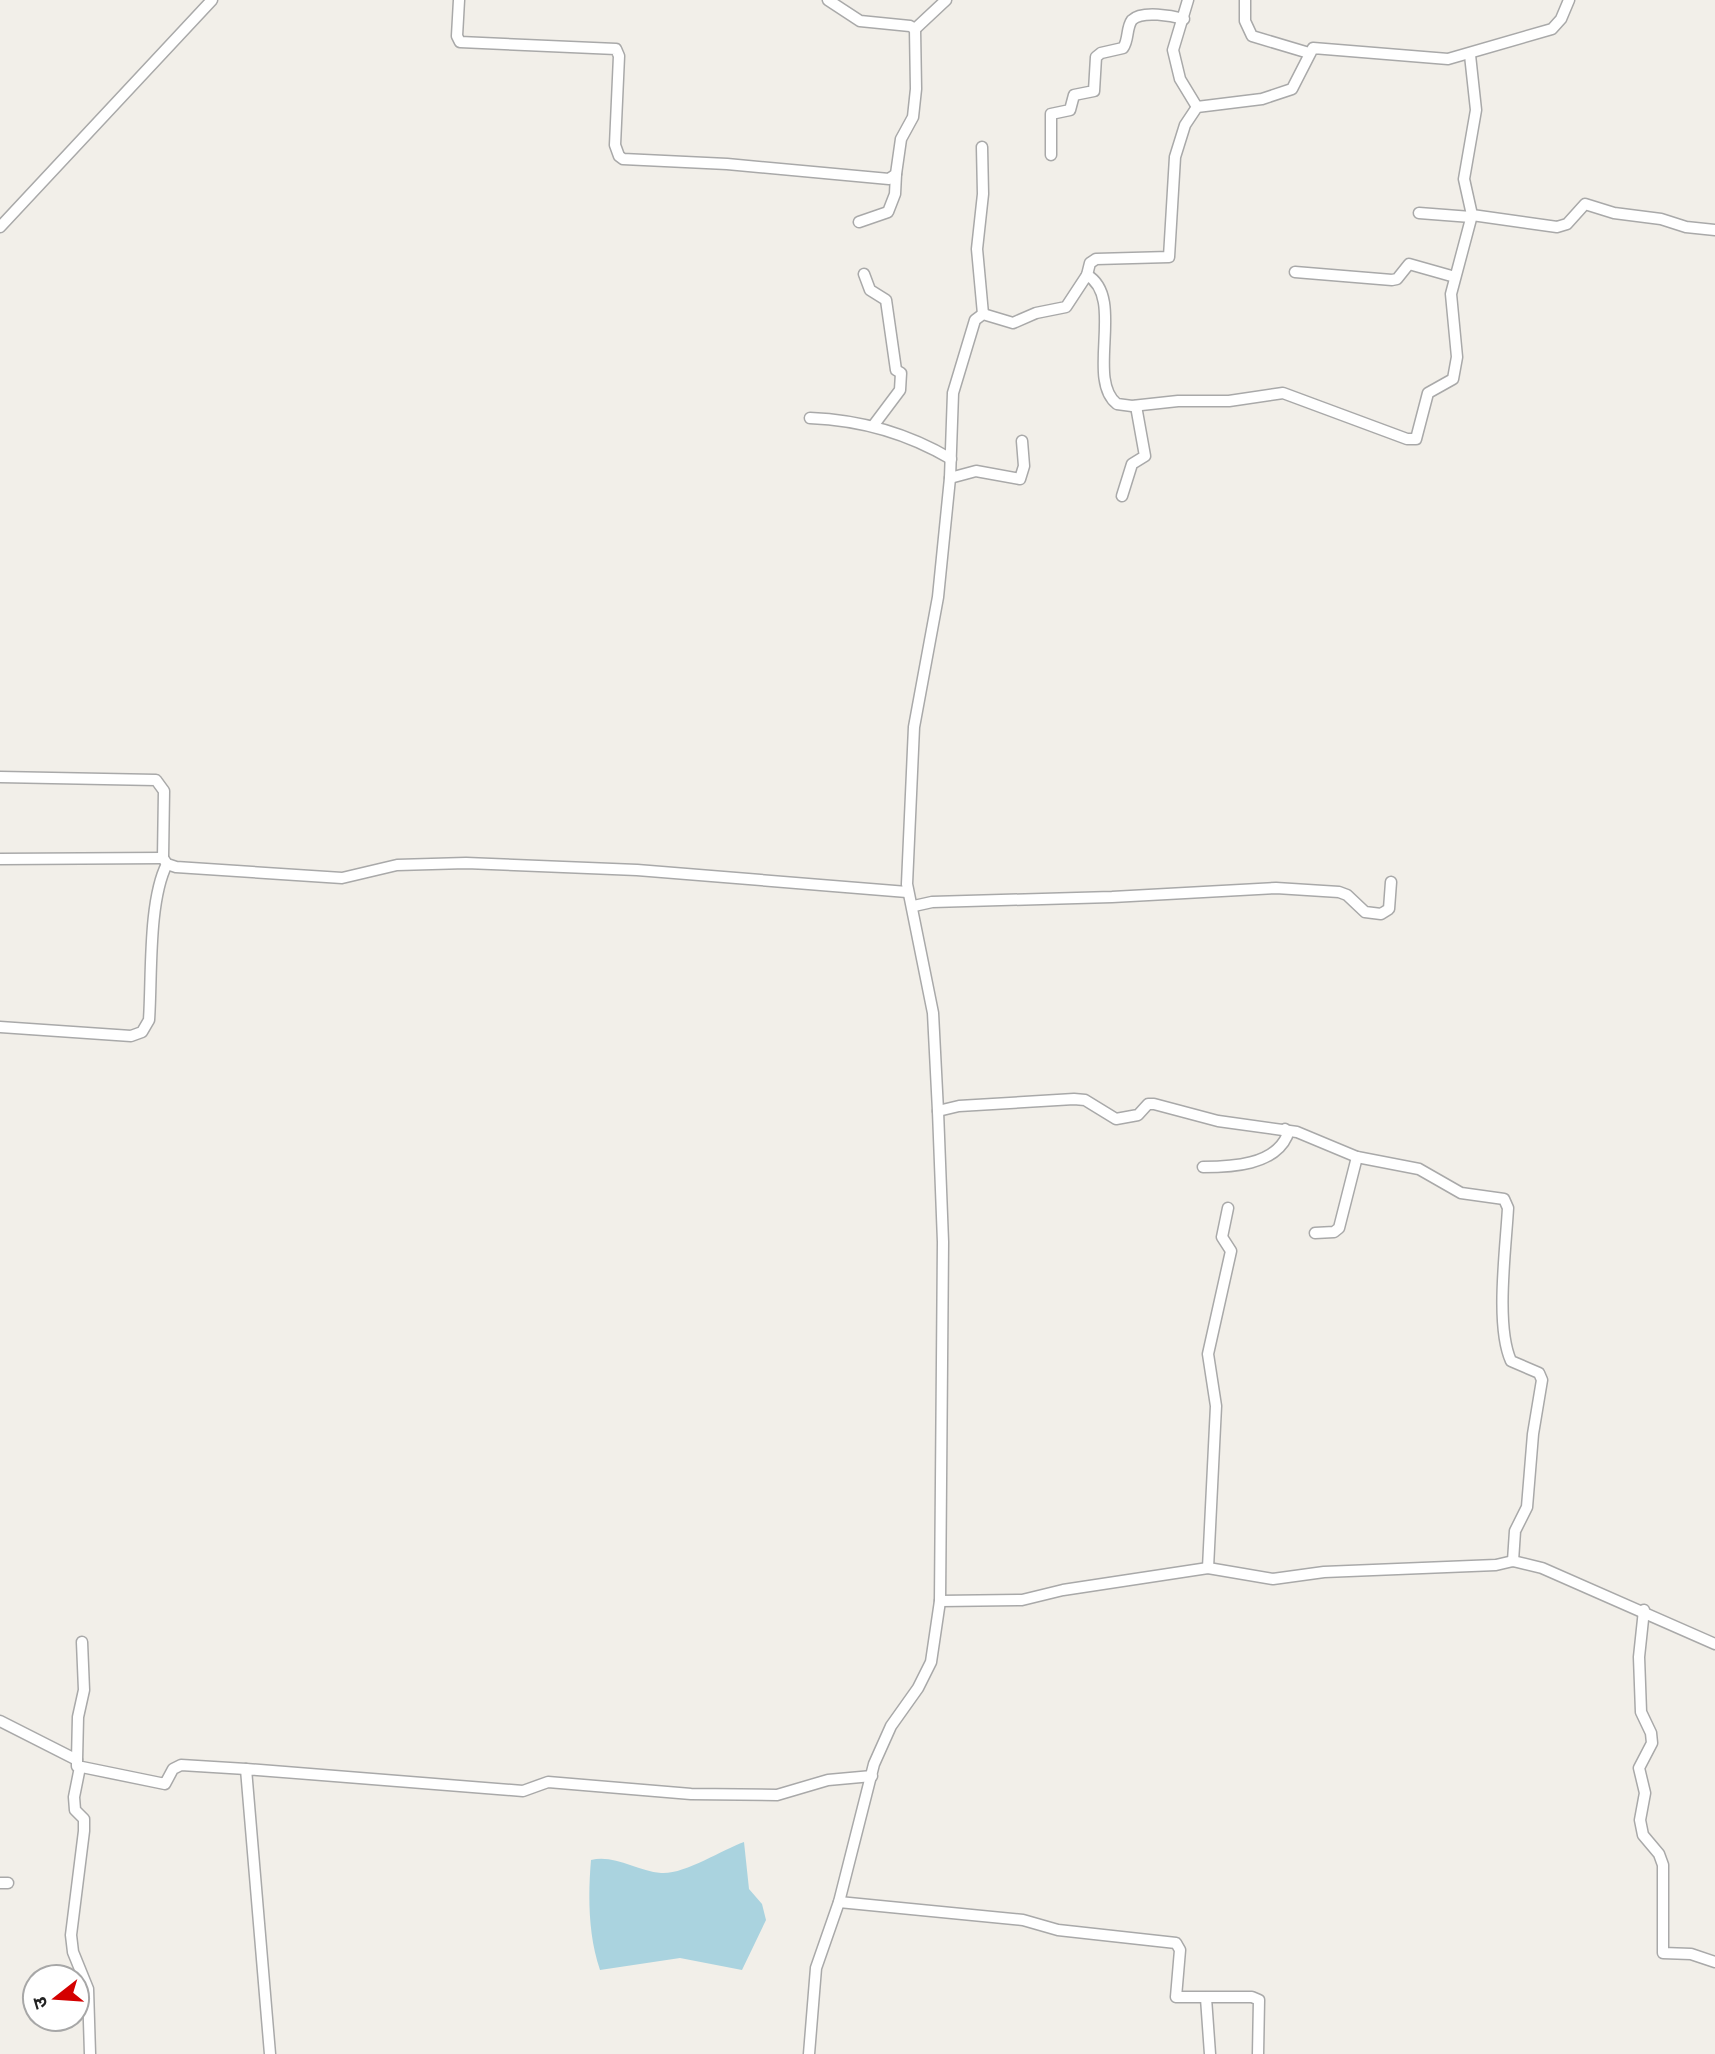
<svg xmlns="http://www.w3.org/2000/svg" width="1715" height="2054" viewBox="0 0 1715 2054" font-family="Rubik,'Noto Sans Devanagari',sans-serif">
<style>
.water{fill:#aad3df}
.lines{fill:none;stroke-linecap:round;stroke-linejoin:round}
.minor-casing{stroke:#a9a9a9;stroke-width:13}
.minor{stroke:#fff;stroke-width:10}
</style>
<rect width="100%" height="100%" fill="#f2efe9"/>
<path class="water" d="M744,1842L749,1889L762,1904L766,1920L742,1970L680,1958L600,1970C588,1935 588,1895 591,1860C614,1854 637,1871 661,1873C683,1875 722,1850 744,1842Z"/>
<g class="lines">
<defs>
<g id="minor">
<path d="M459,0L457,36L460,42L616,49L619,56L615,145L619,156L623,159L727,164L889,179L896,174L901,139L913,117L916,89L915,29L910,26L860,21L828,0"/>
<path d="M1188,0L1173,50L1180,79L1197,107"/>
<path d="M1245,0V21L1252,36L1309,53"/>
<path d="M915,29L946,0"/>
<path d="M982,147L983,194L977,249L983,314"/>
<path d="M1051,155V114L1070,110L1074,95L1094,91L1096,57L1101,53L1123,48C1129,40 1126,28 1132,20C1142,10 1173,16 1184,19"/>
<path d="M1419,213L1471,217"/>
<path d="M1472,215L1557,227L1567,224L1585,204L1614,213L1661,219L1686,227L1715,230"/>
<path d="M859,222L888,212L895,194L896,174"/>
<path d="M0,227L212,0"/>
<path d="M1295,272L1392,280L1397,279L1409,264L1455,277"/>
<path d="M864,274L870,290L886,300L896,370L901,373L900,390L873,426"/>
<path d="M1087,275C1126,297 1085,379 1117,404L1132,406L1178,401H1229L1283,393L1407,439H1416L1428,393L1453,379L1457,357L1451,294L1472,215L1464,179L1476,110L1470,55"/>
<path d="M810,418C861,420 907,433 951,459"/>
<path d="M950,478L976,471L1020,479L1024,466L1022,441"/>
<path d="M1122,496L1132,464L1145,456L1136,406"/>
<path d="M0,777L156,780L164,791L163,858L167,864L176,867L342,878L397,865L466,863L637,870L907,892"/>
<path d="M0,859L163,858"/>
<path d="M914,906L932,902L1112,897L1276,888L1339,892L1347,895L1365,912L1381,914L1389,909L1391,882"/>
<path d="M0,1027L131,1036L142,1032L149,1020C152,977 148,901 167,864"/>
<path d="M938,1111L959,1106L1074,1099L1085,1100L1116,1119L1138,1115L1148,1104H1154L1218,1121L1297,1132L1357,1157L1419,1169L1461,1193L1504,1199L1508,1208C1506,1247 1495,1326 1511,1361L1539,1373L1542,1380L1533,1434L1527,1507L1515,1531L1513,1561"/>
<path d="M1203,1167C1232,1167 1274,1165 1287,1136L1285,1129"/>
<path d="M1315,1233L1334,1232L1339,1228L1357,1157"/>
<path d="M1208,1568L1216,1406L1208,1354L1231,1251L1222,1237L1228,1208"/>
<path d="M940,1601L1022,1600L1063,1590L1208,1568L1273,1579L1324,1572L1496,1565L1513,1561L1542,1568L1715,1644"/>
<path d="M1644,1610L1639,1657L1641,1712L1651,1733L1652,1743L1639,1768L1645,1793L1640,1820L1643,1835L1659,1854L1663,1865V1953L1691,1954L1715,1962"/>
<path d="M0,1721L77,1760V1766L165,1784L173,1769L181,1765L246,1769"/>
<path d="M77,1760L78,1717L84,1690L82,1642"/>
<path d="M80,1767L74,1797L75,1810L84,1819V1831L71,1935L73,1952L88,1989L90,2054"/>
<path d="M0,1883H8"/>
<path d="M839,1902L1023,1920L1058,1930L1176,1943L1180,1950L1176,1997H1252L1259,2000L1258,2054"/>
<path d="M1206,1998L1210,2054"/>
<path d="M270,2054L246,1769L523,1791L548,1782L691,1794L777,1795L828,1780L872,1776"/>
<path d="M809,2054L816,1968L839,1902L874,1764L891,1726L918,1688L931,1662L940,1601L943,1242L938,1111L933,1013L907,884L914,727L938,597L950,478L953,393L975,320L983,314L1013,323L1036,313L1066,307L1087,275L1090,263L1096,259L1169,257L1175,157L1185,125L1197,107L1262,99L1292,89L1313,48L1448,59L1552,29L1561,19L1569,0"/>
</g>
</defs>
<use href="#minor" class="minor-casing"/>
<use href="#minor" class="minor"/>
</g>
<g transform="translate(56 1998) rotate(253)"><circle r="33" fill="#ffffff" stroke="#a7a7a7" stroke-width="2"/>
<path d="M0-5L12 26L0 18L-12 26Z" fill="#d40000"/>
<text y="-10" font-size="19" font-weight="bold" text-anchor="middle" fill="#222222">उ</text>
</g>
</svg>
